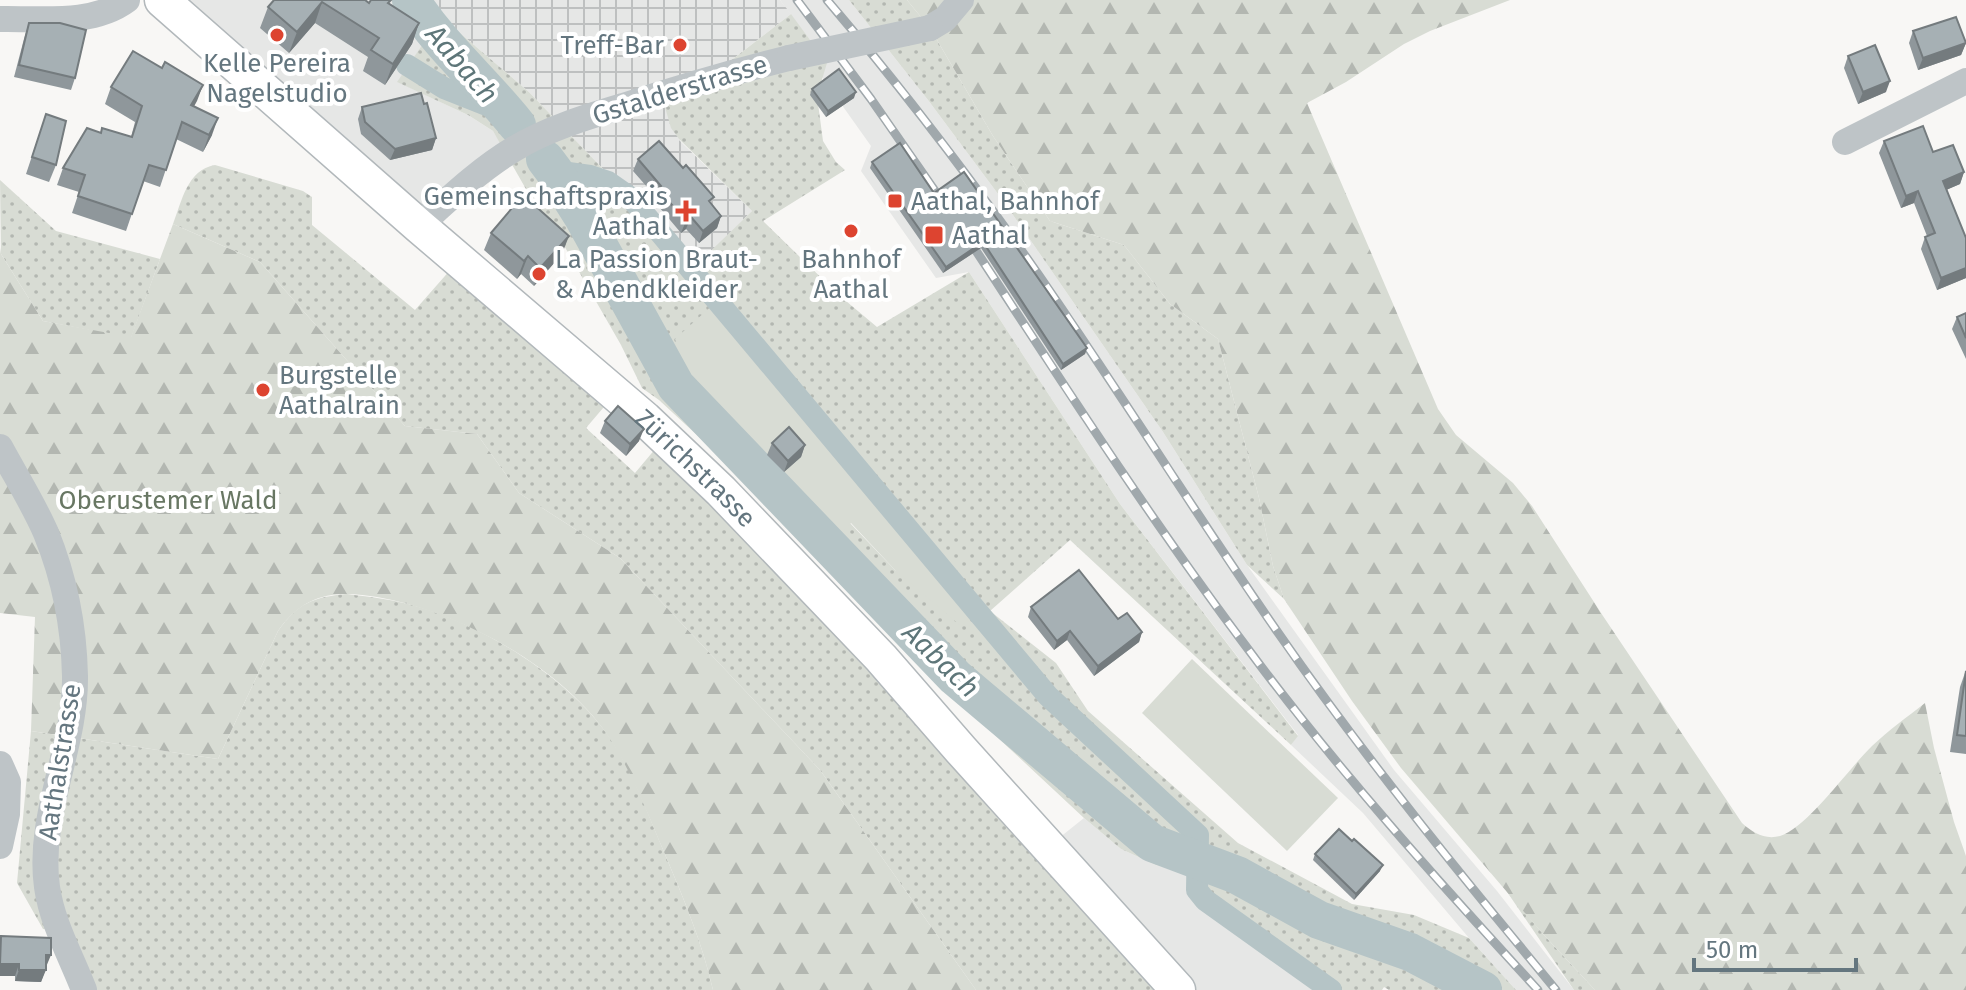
<svg xmlns="http://www.w3.org/2000/svg" width="1966" height="990" viewBox="0 0 1966 990" font-family="'Fira Sans',sans-serif">
<style>
.built{fill:#e6e7e6}
.industrial{fill:url(#industrial-grid)}
.grass{fill:url(#grass-dots);fill-rule:evenodd}
.forest{fill:url(#forest-firs)}
.garden{fill:#d8dcd4}
.lines{fill:none;stroke-linecap:round;stroke-linejoin:round}
.canal{stroke:#b5c4c6;stroke-width:22}
.river{stroke:#b5c4c6;stroke-width:38}
.major-casing{stroke:#b2b8bb;stroke-width:37}
.minor{stroke:#bec4c7;stroke-width:26}
.major{stroke:#fff;stroke-width:34}
.rail-casing{stroke:#a0a8ac;stroke-width:9}
.rail{stroke:#fff;stroke-width:6;stroke-dasharray:18;stroke-linecap:butt}
.minor-bridge{stroke:#bec4c7;stroke-width:26}
.wall{fill:#8f979b}
.shaded-wall{fill:#747b7e}
.building{fill:#a6b0b4;stroke:#747b7e;stroke-width:2}
.poi-dot{fill:#dd4430;stroke:#fff;stroke-width:3}
.labels{text-anchor:middle;dominant-baseline:central;stroke-width:8;stroke-linejoin:round;paint-order:stroke}
.poi-label{font-size:26px;fill:#64767f;stroke:#fff;text-anchor:start}
.street-label{font-size:26px;fill:#64767f;stroke:#fff}
.park-label{font-size:26px;fill:#687763;stroke:#fff}
.water-label{font-size:28px;font-style:italic;fill:#5e7679;stroke:#fff}
</style>
<defs>
<pattern id="industrial-grid" width="8" height="8" patternUnits="userSpaceOnUse" patternTransform="scale(2)"><rect width="8" height="8" fill="#e6e7e6"/><path d="M0 4h8M4 0v8" fill="none" stroke="#bec0c0"/></pattern>
<pattern id="grass-dots" width="8" height="8" patternUnits="userSpaceOnUse" patternTransform="scale(2)"><rect width="8" height="8" fill="#d8dcd4"/><path d="M2 2h.1M6 6h.1" fill="none" stroke="#b3b7b1" stroke-width="1.8" stroke-linecap="round"/></pattern>
<pattern id="forest-firs" width="22" height="20" patternUnits="userSpaceOnUse" patternTransform="scale(2)"><rect width="22" height="20" fill="#d8dcd4"/><path d="M5 1l3.5 6h-7zM16 11l3.5 6h-7z" fill="#b3b7b1"/></pattern>
</defs>
<rect width="100%" height="100%" fill="#f8f7f5"/>
<g class="built">
<path d="M162,0H392L397,10L422,45L398,82L468,115L493,131L507,153L419,226Z"/>
<path d="M780,0H849L928,100L1004,202L1163,432L1247,565L1394,770L1497,891L1574,990H1516L1469,938L1363,813L1291,745L1298,735L1120,504L969,272L936,278L861,171L871,146L817,70L827,63Z"/>
<path d="M1084,818L1121,849L1156,865L1193,874L1194,892L1205,907L1325,990H1195L1059,838Z"/>
</g>
<path class="industrial" d="M428,0H780L791,14L707,79L679,140L752,211L691,271L631,198L529,92L433,10Z"/>
<g class="grass">
<path d="M392,0H428L433,10L529,92L631,198L691,270L752,211L679,139L671,128L661,93L707,79L791,14L827,63L817,96L823,141L836,162L845,170L763,221L840,296L877,327L969,272L1120,504L1298,736L1291,745L1070,540L990,611L1056,663L1088,711L1238,843L1352,904L1414,915L1469,938L1516,990H1389L1384,987L1382,990H1325L1205,907L1194,892L1193,874L1156,865L1121,849L1084,818L980,721L947,693L712,449L659,400L642,388L621,345L562,242L547,226L493,131L468,115L397,82L422,45L397,10ZM729,430L976,611L895,570L850,523L834,537L801,508Z"/>
<path d="M849,0H907L930,28L993,136L1050,221L1124,245L1170,304L1218,339L1259,498L1273,566L1284,599L1247,565L1163,432L1004,202L928,100Z"/>
<path d="M215,165L303,191L312,197V225L415,310L459,260L615,394L586,428L635,473L656,448L866,663L1155,990H976L820,770L620,558L519,493L477,434L405,426L260,262L173,224C182,201 187,170 215,165Z"/>
<path d="M0,180L56,231L160,259L131,338L43,321L1,254Z"/>
<path d="M347,594C371,597 396,600 419,607C487,627 573,681 612,741C634,775 648,814 664,852C683,897 702,942 713,990H84L59,930L43,929L17,883L31,731L218,759L278,631C298,603 313,597 347,594Z"/>
<path d="M1501,883L1543,934L1595,990H1574Z"/>
</g>
<g class="forest">
<path d="M907,0H1510L1430,31L1404,44L1346,82L1307,103L1438,409L1456,435L1513,483L1532,506L1603,616L1742,823C1753,833 1765,840 1780,836C1806,829 1850,767 1872,746C1889,730 1907,717 1925,703L1934,748L1954,822L1966,856V990H1595L1543,934L1401,768L1352,701L1284,599L1273,566L1259,498L1218,339L1170,304L1124,245L1050,221L993,136L930,28Z"/>
<path d="M173,224L260,262L405,426L477,434L519,493L620,558L820,770L976,990H713C702,942 683,897 664,852C648,815 634,777 612,742C569,672 470,618 392,600C344,590 308,588 278,631L218,759L31,731L35,617L0,613V247L1,254L43,321L131,337Z"/>
</g>
<g class="garden">
<path d="M716,302L976,611L961,626L895,570L851,523L835,538L801,508L729,430L690,378L675,339Z"/>
<path d="M1192,659L1338,798L1287,851L1142,713Z"/>
</g>
<g class="lines">
<g class="canal">
<path d="M407,65L444,88L507,113"/>
<path d="M554,171L590,176L608,182L631,198L1048,696L1198,835L1197,890L1205,900L1331,990"/>
</g>
<g class="river">
<path d="M411,0C440,46 483,82 517,125"/>
<path d="M545,159L554,171L583,217L676,386L955,677L1152,843L1237,875L1319,920L1410,952L1483,990"/>
</g>
<defs>
<g id="major">
<path id="s1" d="M162,0L419,226L645,419L721,491L881,658L961,750L1178,990"/>
</g>
</defs>
<use href="#major" class="major-casing"/>
<g class="minor">
<path d="M0,19C40,18 92,26 127,0"/>
<path d="M930,28L945,19L961,0"/>
<path d="M1845,142L1966,81"/>
<path d="M419,226C449,199 479,170 514,149C547,129 586,117 623,106C678,88 733,72 789,58"/>
<path d="M0,447C15,475 33,503 46,533C64,577 74,628 75,676C76,747 37,815 47,887C52,923 71,956 84,990"/>
<path d="M0,764L8,782L7,814L0,846"/>
</g>
<use href="#major" class="major"/>
<defs>
<g id="rail">
<path d="M797,0L871,99L949,211"/>
<path d="M827,0C897,82 962,167 1024,254C1112,379 1192,509 1279,634C1365,758 1460,874 1556,990"/>
<path d="M965,234C1057,374 1147,515 1248,649C1337,769 1437,880 1538,990"/>
</g>
</defs>
<use href="#rail" class="rail-casing"/>
<use href="#rail" class="rail"/>
<path class="minor-bridge" d="M789,58L930,28"/>
</g>
<g class="wall">
<path d="M274,0L390,4L419,23L412,44L385,85L363,71L368,57L315,23L289,53L260,28L268,7Z"/>
<path d="M29,23L75,78L71,90L14,77L25,35Z"/>
<path d="M1913,31L1966,43L1961,55L1918,70L1909,43Z"/>
<path d="M1848,56L1886,92L1858,104L1844,68Z"/>
<path d="M203,85L194,106L212,135L203,152L176,139L160,187L143,181L126,231L72,213L79,192L57,185L63,168L101,133L131,137L135,122L105,104L111,87Z"/>
<path d="M812,89L854,98L826,117L810,95Z"/>
<path d="M424,104L436,138L432,150L390,160L361,134L358,119L362,107Z"/>
<path d="M40,132L56,165L49,182L26,174Z"/>
<path d="M1884,141L1933,152L1964,172L1960,184L1946,190L1966,238V278L1937,290L1921,249L1925,237L1927,236L1914,203L1901,208L1879,153Z"/>
<path d="M638,159L711,204L721,216L717,228L699,243L686,229L681,233L654,201L655,196L633,171Z"/>
<path d="M872,162L934,193L964,172L1087,348L1085,354L1061,370L981,248L943,273L870,168Z"/>
<path d="M491,233L562,254L534,286L521,274L517,279L484,250Z"/>
<path d="M1966,313V359L1952,329L1957,317Z"/>
<path d="M605,421L639,441L626,456L600,433Z"/>
<path d="M772,443L805,445L801,457L784,472L767,455Z"/>
<path d="M1031,607L1142,632L1139,642L1094,676L1067,640L1054,650L1028,617Z"/>
<path d="M1966,670V754L1950,752L1960,687Z"/>
<path d="M1315,854L1380,871L1354,900L1313,860Z"/>
<path d="M1,936L46,967L41,982L15,981V976H0Z"/>
</g>
<g class="shaded-wall">
<path d="M322,2L315,23L289,53L297,32Z"/>
<path d="M419,23L412,44L385,85L393,64Z"/>
<path d="M1966,43L1961,55L1918,70L1923,58Z"/>
<path d="M1890,81L1886,92L1858,104L1863,92Z"/>
<path d="M203,85L197,101L185,122L191,105Z"/>
<path d="M856,92L854,98L826,117L828,111Z"/>
<path d="M218,118L212,135L203,152L209,135Z"/>
<path d="M436,138L432,150L390,160L395,149Z"/>
<path d="M1964,172L1960,184L1939,193L1943,181Z"/>
<path d="M1918,191L1914,203L1901,208L1906,196Z"/>
<path d="M721,216L717,228L699,243L703,231Z"/>
<path d="M691,217L686,229L681,233L686,221Z"/>
<path d="M569,236L562,254L534,286L540,268Z"/>
<path d="M983,242L981,248L943,273L946,267Z"/>
<path d="M528,256L521,274L517,279L524,261Z"/>
<path d="M1966,268V278L1937,290L1941,278Z"/>
<path d="M1087,348L1085,354L1061,370L1063,364Z"/>
<path d="M644,429L639,441L626,456L630,444Z"/>
<path d="M805,445L801,457L784,472L788,461Z"/>
<path d="M1070,631L1067,640L1054,650L1057,641Z"/>
<path d="M1142,632L1139,642L1094,676L1098,666Z"/>
<path d="M1383,865L1380,871L1354,900L1356,894Z"/>
<path d="M46,955H51L46,967H41Z"/>
<path d="M0,964H19L15,976H0Z"/>
<path d="M19,970H46L41,982L15,981Z"/>
</g>
<g class="building">
<path d="M274,0H365L369,3L371,0H391L388,3L419,23L393,64L371,50L379,38L322,2L297,32L268,7Z"/>
<path d="M1956,17L1966,43L1923,58L1913,31Z"/>
<path d="M29,23H60L86,30L75,78L19,65Z"/>
<path d="M1875,45L1890,81L1863,92L1848,56Z"/>
<path d="M133,51L162,68L165,62L203,85L191,105L218,118L209,135L182,122L166,170L149,165L132,214L78,196L85,175L63,168L87,128L101,133L102,128L132,137L142,106L111,87Z"/>
<path d="M839,69L856,92L828,111L812,89Z"/>
<path d="M421,93L424,104L427,103L436,138L395,149L365,122L362,107Z"/>
<path d="M46,114L66,121L56,165L32,157Z"/>
<path d="M1923,126L1933,152L1953,145L1964,172L1943,181L1966,238V268L1941,278L1925,237L1935,233L1918,191L1906,196L1884,141Z"/>
<path d="M659,141L683,168L686,165L714,197L709,201L721,216L703,231L691,217L686,221L658,189L661,186L638,159Z"/>
<path d="M900,143L934,193L964,172L1087,348L1063,364L983,242L946,267L872,162Z"/>
<path d="M523,195L569,236L540,268L528,256L524,261L491,233Z"/>
<path d="M1966,313V338L1957,317Z"/>
<path d="M618,406L644,429L630,444L605,421Z"/>
<path d="M789,427L805,445L788,461L772,443Z"/>
<path d="M1079,570L1118,619L1127,613L1142,632L1098,666L1070,631L1057,641L1031,607Z"/>
<path d="M1966,671V736L1957,735Z"/>
<path d="M1339,829L1352,841L1354,839L1383,865L1356,894L1315,854Z"/>
<path d="M1,936L51,938V955H46V970H19V964H0Z"/>
</g>
<g class="poi-dot">
<circle cx="277" cy="35" r="8"/>
<circle cx="680" cy="45" r="8"/>
<rect x="887" y="193" width="16" height="16" rx="4"/>
<path d="M682 199h8v8h8v8h-8v8h-8v-8h-8v-8h8z"/>
<circle cx="851" cy="231" r="8"/>
<rect x="924" y="225" width="20" height="20" rx="4"/>
<circle cx="539" cy="274" r="8"/>
<circle cx="263" cy="390" r="8"/>
</g>
<g class="labels">
<g class="poi-label">
<text x="664" y="45" text-anchor="end">Treff-Bar</text>
<text x="277" y="63" text-anchor="middle">Kelle Pereira<tspan x="277" dy="30">Nagelstudio</tspan></text>
<text x="668" y="196" text-anchor="end">Gemeinschaftspraxis<tspan x="668" dy="30">Aathal</tspan></text>
<text x="911" y="201">Aathal, Bahnhof</text>
<text x="952" y="235">Aathal</text>
<text x="555" y="259">La Passion Braut-<tspan x="555" dy="30">&amp; Abendkleider</tspan></text>
<text x="851" y="259" text-anchor="middle">Bahnhof<tspan x="851" dy="30">Aathal</tspan></text>
<text x="279" y="375">Burgstelle<tspan x="279" dy="30">Aathalrain</tspan></text>
</g>
<g class="street-label">
<text transform="translate(680 90) rotate(-17)">Gstalderstrasse</text>
<text stroke="none"><textPath href="#s1" startOffset="710">Zürichstrasse</textPath></text>
<text transform="translate(60 762) rotate(-81)">Aathalstrasse</text>
</g>
<g class="park-label">
<text x="168" y="500">Oberustemer Wald</text>
</g>
<g class="water-label">
<text transform="translate(462 64) rotate(49)">Aabach</text>
<text transform="translate(941 660) rotate(44)">Aabach</text>
</g>
</g>
<path d="M1694 958v12h162v-12" fill="none" stroke="#64767f" stroke-width="4"/>
<text x="1706" y="958" font-size="24" fill="#64767f" stroke="#ffffff" stroke-width="6" paint-order="stroke">50 m</text>
</svg>
